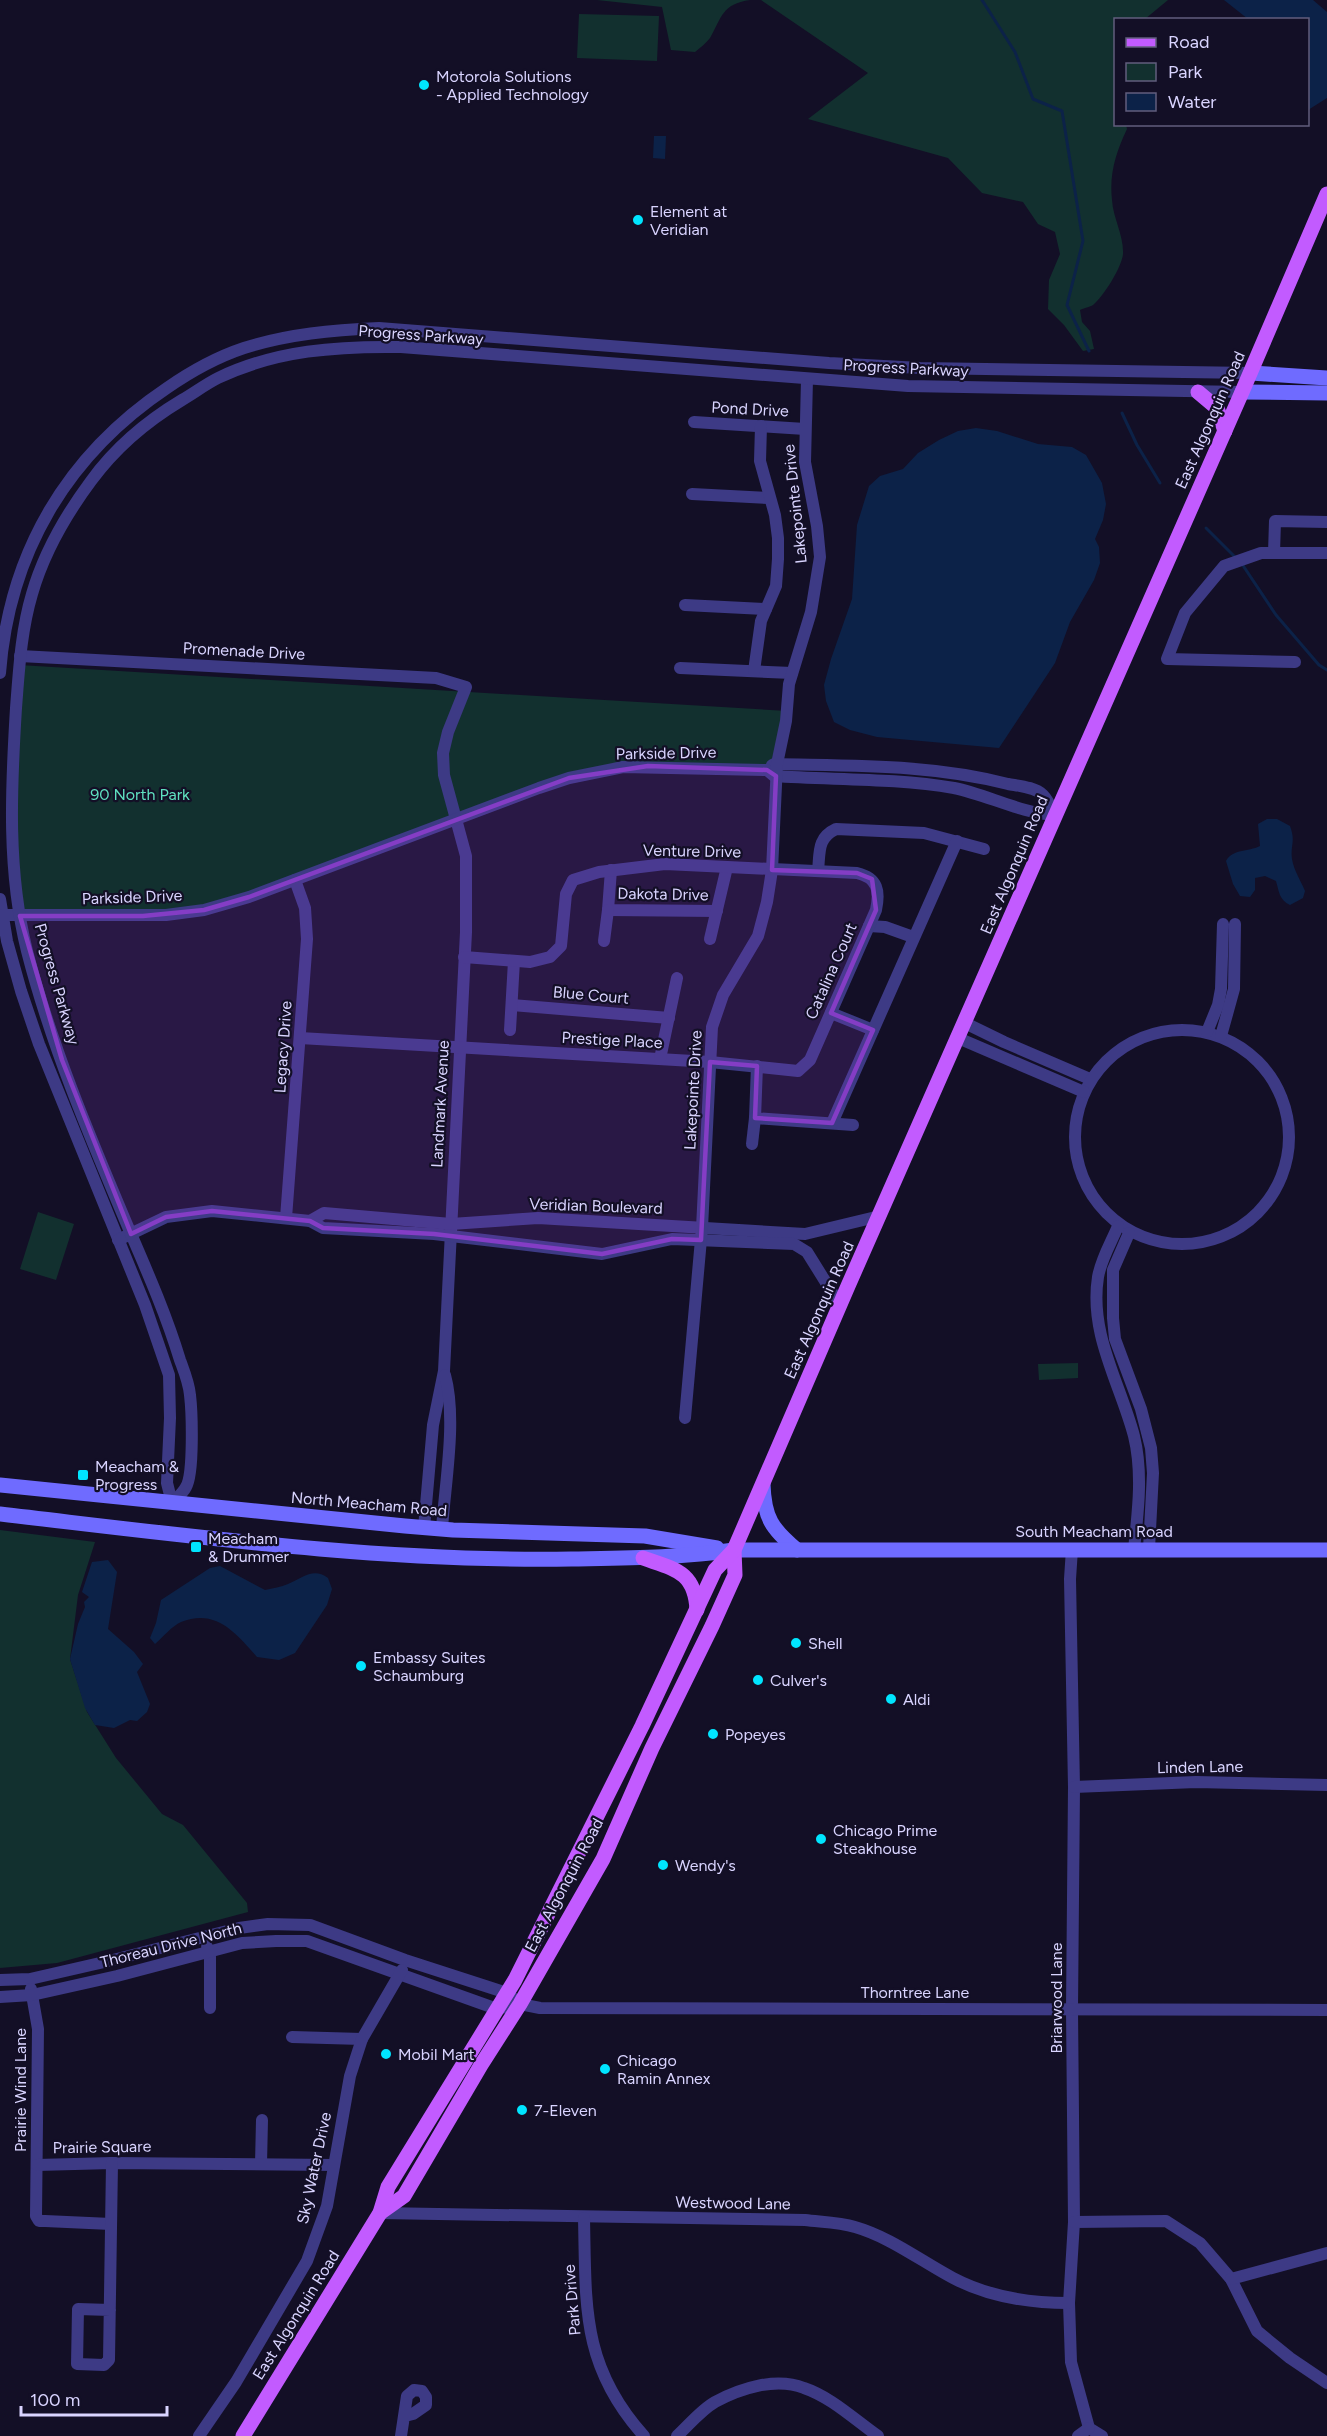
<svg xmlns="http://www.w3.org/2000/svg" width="1327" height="2436" viewBox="0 0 1327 2436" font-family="Figtree,sans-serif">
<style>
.green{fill:#12302f}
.water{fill:#0c2248}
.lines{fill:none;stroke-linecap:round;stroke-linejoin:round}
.stream{stroke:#0c2248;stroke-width:3}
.street{stroke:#3d3a85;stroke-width:12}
.secondary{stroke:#6f6bff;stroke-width:15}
.primary{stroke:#c25bff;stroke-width:15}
.marked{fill:#843dc5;fill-opacity:0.2;stroke:#843dc5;stroke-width:4.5;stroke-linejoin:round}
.poi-dot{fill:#00e5ff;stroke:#130f26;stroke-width:2}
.labels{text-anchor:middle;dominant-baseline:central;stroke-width:4.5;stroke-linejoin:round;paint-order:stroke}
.poi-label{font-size:16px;fill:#d9d4ff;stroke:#130f26;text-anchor:start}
.street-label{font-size:16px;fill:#d9d4ff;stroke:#130f26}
.park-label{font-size:16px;fill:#5fe0c0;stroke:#130f26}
</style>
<rect width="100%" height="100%" fill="#130f26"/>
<g class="green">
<path d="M597,0H750C722,4 722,17 710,38C706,43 700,48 695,52L671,50L662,7Z"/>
<path d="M761,0H1168L1145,19L1116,20V124L1126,125L1127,129C1116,152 1109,174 1112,200C1113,218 1124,236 1123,254C1122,267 1103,297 1093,305C1090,307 1084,308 1080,310L1082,322L1090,331L1094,349L1083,351L1064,325L1048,309L1049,280L1060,254L1055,232L1038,224L1023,202L982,193L948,158L808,119L868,73Z"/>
<path d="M579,14L659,16L657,61L577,58Z"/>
<path d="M19,665L787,711L777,764L648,766L594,772L204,910L20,916L16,884Z"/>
<path d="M38,1212L74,1224L56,1280L20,1269Z"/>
<path d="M1078,1363V1378L1039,1380L1038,1364Z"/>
<path d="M0,1530L95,1542L78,1595L70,1659L87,1712L116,1758L162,1814L183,1825L247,1903L248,1912L57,1963L0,1968Z"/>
</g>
<g class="water">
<path d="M1224,0H1313L1327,12V98L1308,110V20L1248,19Z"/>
<path d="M654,136H666L665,159L653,158Z"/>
<path d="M976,428L997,431L1038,444L1072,447L1086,455L1102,483L1106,504L1103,520L1095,539L1099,547L1100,563L1094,580L1070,622L1055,663L999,748L877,737L850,730L834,722L826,701L824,685L831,659L852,599L857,525L869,486L880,476L903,469L918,453L939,440L958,431Z"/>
<path d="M1267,819H1277L1290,826C1296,842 1290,845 1292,859C1294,871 1301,881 1305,891L1303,898L1290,905C1279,900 1279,891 1276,881L1265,876L1255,878V890L1250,897L1240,896L1233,884L1226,861C1232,849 1248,852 1260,846L1258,824Z"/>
<path d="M108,1560L117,1572L108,1629L134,1652L143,1664L137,1672L150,1704L147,1712L137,1721L130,1720L114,1728L95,1725L85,1708L70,1659L78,1624L85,1607L84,1602L89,1597L82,1592L92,1562Z"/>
<path d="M220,1566L265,1590C273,1588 281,1587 288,1584C303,1578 313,1567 328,1578L332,1589L327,1605L295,1653L279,1660L257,1657C236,1633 216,1608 181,1622C172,1626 163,1637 155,1644L150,1638L156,1623L161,1600L210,1568Z"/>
</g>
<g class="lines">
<g class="stream">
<path d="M982,0L1015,52L1033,99L1062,111L1083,241L1067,305L1089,351"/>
<path d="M1122,413L1137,445L1160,483"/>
<path d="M1206,528L1237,559"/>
<path d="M1242,564L1276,615L1319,665L1327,670"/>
</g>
<g class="street">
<path d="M694,422L805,429"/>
<path d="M692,494L769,498"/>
<path d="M1274,553L1275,521L1327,522"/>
<path d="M685,605L766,609"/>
<path d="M20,656L436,678L466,687L448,732L443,753L444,775L466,856V932L444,1371L433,1425L424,1528"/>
<path d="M1295,662L1167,659L1185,613L1224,566L1261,553H1327"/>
<path d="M680,668L792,673"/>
<path d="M754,671L761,621L776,586L778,559V538L775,515L760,461L761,426"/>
<path d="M0,673C9,553 67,455 167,388C190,372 217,357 244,348C288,334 333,330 379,328L829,363L920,368L1251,373"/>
<path d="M772,765L774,764C853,766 931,764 1008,784C1019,786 1035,787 1043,795C1048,800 1052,809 1055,815"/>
<path d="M611,870L608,910L717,911"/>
<path d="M818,871C820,852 817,838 836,829L924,833L984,849"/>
<path d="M0,899L7,941L21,991L39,1044L145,1305L169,1375L170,1418L167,1483L172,1503"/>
<path d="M2,915H166L204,910L249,897L539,788L569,778L623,767L767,770L774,776C833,780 895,778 954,788C988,795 1020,813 1055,815"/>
<path d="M869,926L885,927L913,937"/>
<path d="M710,939L727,867"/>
<path d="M604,941L608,910"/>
<path d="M512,1005L669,1018"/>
<path d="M831,1013L873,1030"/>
<path d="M965,1023L1004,1042L1090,1079"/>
<circle cx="1182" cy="1137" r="107"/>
<path d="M510,1030L514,961"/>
<path d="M1207,1032L1218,1005L1221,989L1223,924"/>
<path d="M1221,1036L1234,989L1235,924"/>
<path d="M300,1038L710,1062L798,1071L810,1060L876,910C880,891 878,878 857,873L665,864L599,872L573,880L566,894L561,946L550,957L530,962L464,957"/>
<path d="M958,1038L1084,1092"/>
<path d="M660,1059L677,978"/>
<path d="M757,1066L755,1118L853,1125"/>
<path d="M832,1123L957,841"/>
<path d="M752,1144L755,1118"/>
<path d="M286,1218L307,939L305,908L295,880"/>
<path d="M310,1221L324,1213L451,1224L538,1218L805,1234L880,1216"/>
<path d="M1118,1226C1111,1243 1101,1259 1098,1277C1089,1334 1120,1383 1134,1436C1143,1473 1138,1512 1134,1549"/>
<path d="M1129,1233L1113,1270V1318L1115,1339L1141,1409L1151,1448L1153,1473L1149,1549"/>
<path d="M118,1240L166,1217L212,1211L310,1221L323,1228L434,1234L602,1254L672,1239L794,1244L807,1252L840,1305"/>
<path d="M685,1418L702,1228L712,1027L723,995L758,936L767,902L772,870L777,764L786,721L789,684L811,612L820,557L817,526L805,462L807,379"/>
<path d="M172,1503C177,1498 183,1493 186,1487C194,1474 192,1412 190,1395C189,1383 184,1371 180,1360C166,1314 147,1271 128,1227C90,1137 51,1045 27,951C7,871 11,789 16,708C19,670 21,631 32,594C44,552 65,516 91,481C115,448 147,421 182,400C194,393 206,384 218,378C276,350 338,346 401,347L908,386L1242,392"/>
<path d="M442,1529C445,1483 457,1419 445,1375"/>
<path d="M1072,1549L1070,1579L1074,1787L1072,2009L1074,2222L1069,2303L1071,2362L1089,2428L1102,2436"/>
<path d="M1074,1787L1196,1782L1327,1785"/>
<path d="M207,1947L210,1957V2008"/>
<path d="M0,1980L30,1979L113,1960L239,1928L268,1924L310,1925L405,1960L507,1993L520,2004L540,2008L1327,2010"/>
<path d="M31,1989L38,2029L36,2216L39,2221H45L111,2224"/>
<path d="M0,1997L32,1995L117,1976L242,1943L276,1941H307L497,2009L520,2004"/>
<path d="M292,2037L362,2039"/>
<path d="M261,2164L262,2120"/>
<path d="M37,2165L112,2163L334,2165"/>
<path d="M380,2213L805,2220C821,2222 839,2222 855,2227C890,2237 921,2261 953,2278C989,2297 1029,2303 1069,2303"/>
<path d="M584,2218C586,2306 581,2366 644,2436"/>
<path d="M1074,2222L1166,2221L1200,2243L1231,2279L1257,2331L1290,2358L1327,2383"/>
<path d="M1231,2279L1327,2253"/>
<path d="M110,2310L78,2309L77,2364L104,2365L109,2360L112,2163"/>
<path d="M199,2436L236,2382L307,2261L327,2206L350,2076L362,2039L402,1970"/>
<path d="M401,2436L407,2396L414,2390L422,2391L426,2397V2405L413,2414L405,2416"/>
<path d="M677,2436C689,2425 701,2410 715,2402C741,2388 776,2377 804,2388C831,2397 855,2420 878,2436"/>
<path d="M1078,2436L1089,2428"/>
</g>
<g class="secondary">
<path d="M1251,373L1327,378"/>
<path d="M1242,392L1327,393"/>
<path d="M763,1484C764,1518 772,1529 797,1550"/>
<path d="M0,1485L405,1526L453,1530L645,1536L717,1548"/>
<path d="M0,1514C190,1536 380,1562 571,1559C626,1558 680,1558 734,1550H1327"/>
</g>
<g class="primary">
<path d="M1198,392L1217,408L1225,431"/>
<path d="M643,1558C674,1569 695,1571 697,1610"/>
<path d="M380,2213L404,2196L481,2065L520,2004L603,1859L652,1748L712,1626L735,1575L734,1550"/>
<path d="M243,2436L380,2213L388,2187L515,1980L642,1726L715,1570L734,1550L848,1286L1242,392L1327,194"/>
</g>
</g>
<path class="marked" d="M648,766L767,770L776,776L772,870L857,873L872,879L876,910L831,1013L873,1030L832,1123L755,1118L757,1066L710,1062L701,1240L672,1239L602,1254L434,1234L323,1228L310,1221L212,1211L166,1217L131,1234L62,1060L20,916H143L204,910L249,897L569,778Z"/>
<g class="poi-dot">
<circle cx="424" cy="85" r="6"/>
<circle cx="638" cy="220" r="6"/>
<rect x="77" y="1469" width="12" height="12" rx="3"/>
<rect x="190" y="1541" width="12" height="12" rx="3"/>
<circle cx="796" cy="1643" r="6"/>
<circle cx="361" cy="1666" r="6"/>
<circle cx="758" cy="1680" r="6"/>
<circle cx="891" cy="1699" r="6"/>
<circle cx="713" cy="1734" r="6"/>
<circle cx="821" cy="1839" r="6"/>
<circle cx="663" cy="1865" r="6"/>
<circle cx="386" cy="2054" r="6"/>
<circle cx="605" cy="2069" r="6"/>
<circle cx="522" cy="2110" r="6"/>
</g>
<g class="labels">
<g class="poi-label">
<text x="436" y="76">Motorola Solutions<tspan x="436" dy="18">- Applied Technology</tspan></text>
<text x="650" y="211">Element at<tspan x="650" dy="18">Veridian</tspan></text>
<text x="95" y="1466">Meacham &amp;<tspan x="95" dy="18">Progress</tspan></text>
<text x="208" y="1538">Meacham<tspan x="208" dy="18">&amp; Drummer</tspan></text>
<text x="808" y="1643">Shell</text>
<text x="373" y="1657">Embassy Suites<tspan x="373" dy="18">Schaumburg</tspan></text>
<text x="770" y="1680">Culver's</text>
<text x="903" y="1699">Aldi</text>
<text x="725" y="1734">Popeyes</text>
<text x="833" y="1830">Chicago Prime<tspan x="833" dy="18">Steakhouse</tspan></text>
<text x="675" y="1865">Wendy's</text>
<text x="398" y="2054">Mobil Mart</text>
<text x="617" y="2060">Chicago<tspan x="617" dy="18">Ramin Annex</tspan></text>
<text x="534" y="2110">7-Eleven</text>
</g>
<g class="street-label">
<text transform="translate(421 335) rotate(4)">Progress Parkway</text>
<text transform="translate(906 368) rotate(3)">Progress Parkway</text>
<text transform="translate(750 409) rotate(3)">Pond Drive</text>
<text transform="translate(1210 420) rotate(-66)">East Algonquin Road</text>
<text transform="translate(795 504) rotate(-96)">Lakepointe Drive</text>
<text transform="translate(244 651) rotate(3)">Promenade Drive</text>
<text transform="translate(666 753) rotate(-1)">Parkside Drive</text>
<text transform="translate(692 851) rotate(1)">Venture Drive</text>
<text transform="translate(1014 865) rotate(-67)">East Algonquin Road</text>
<text transform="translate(663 894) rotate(1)">Dakota Drive</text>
<text transform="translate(132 897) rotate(-2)">Parkside Drive</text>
<text transform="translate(831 971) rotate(-66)">Catalina Court</text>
<text transform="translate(57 984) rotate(74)">Progress Parkway</text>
<text transform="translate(591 995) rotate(5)">Blue Court</text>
<text transform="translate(612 1040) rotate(3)">Prestige Place</text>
<text transform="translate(283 1047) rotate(-86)">Legacy Drive</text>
<text transform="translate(693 1090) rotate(-87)">Lakepointe Drive</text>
<text transform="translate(440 1104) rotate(-87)">Landmark Avenue</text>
<text transform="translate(596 1206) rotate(2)">Veridian Boulevard</text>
<text transform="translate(819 1310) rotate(-66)">East Algonquin Road</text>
<text transform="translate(369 1504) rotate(5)">North Meacham Road</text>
<text x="1094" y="1531">South Meacham Road</text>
<text transform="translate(1200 1767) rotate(-1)">Linden Lane</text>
<text transform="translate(564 1885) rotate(-62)">East Algonquin Road</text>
<text transform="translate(171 1945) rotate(-14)">Thoreau Drive North</text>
<text x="915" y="1992">Thorntree Lane</text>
<text transform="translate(1056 1998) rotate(-90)">Briarwood Lane</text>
<text transform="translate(20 2090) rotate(-90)">Prairie Wind Lane</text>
<text transform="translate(102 2147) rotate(-1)">Prairie Square</text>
<text transform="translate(314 2168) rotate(-78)">Sky Water Drive</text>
<text transform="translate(733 2203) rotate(1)">Westwood Lane</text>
<text transform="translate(572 2300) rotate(-95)">Park Drive</text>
<text transform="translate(296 2315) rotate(-58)">East Algonquin Road</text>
</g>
<g class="park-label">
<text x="140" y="794">90 North Park</text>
</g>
</g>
<rect x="1114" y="18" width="195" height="108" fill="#130f26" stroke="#625e7d" stroke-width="1.5"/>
<rect x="1126" y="38" width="30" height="9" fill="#c25bff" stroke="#625e7d" stroke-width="1.5"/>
<text x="1168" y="48" font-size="18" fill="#d9d4ff">Road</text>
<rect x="1126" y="63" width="30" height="18" fill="#12302f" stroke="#625e7d" stroke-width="1.5"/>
<text x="1168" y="78" font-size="18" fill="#d9d4ff">Park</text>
<rect x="1126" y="93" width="30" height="18" fill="#0c2248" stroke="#625e7d" stroke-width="1.5"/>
<text x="1168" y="108" font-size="18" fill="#d9d4ff">Water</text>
<path d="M21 2406v9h146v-9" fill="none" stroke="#d9d4ff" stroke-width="3"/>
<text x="30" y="2406" font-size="18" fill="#d9d4ff" stroke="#130f26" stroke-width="4.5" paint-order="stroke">100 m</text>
</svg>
